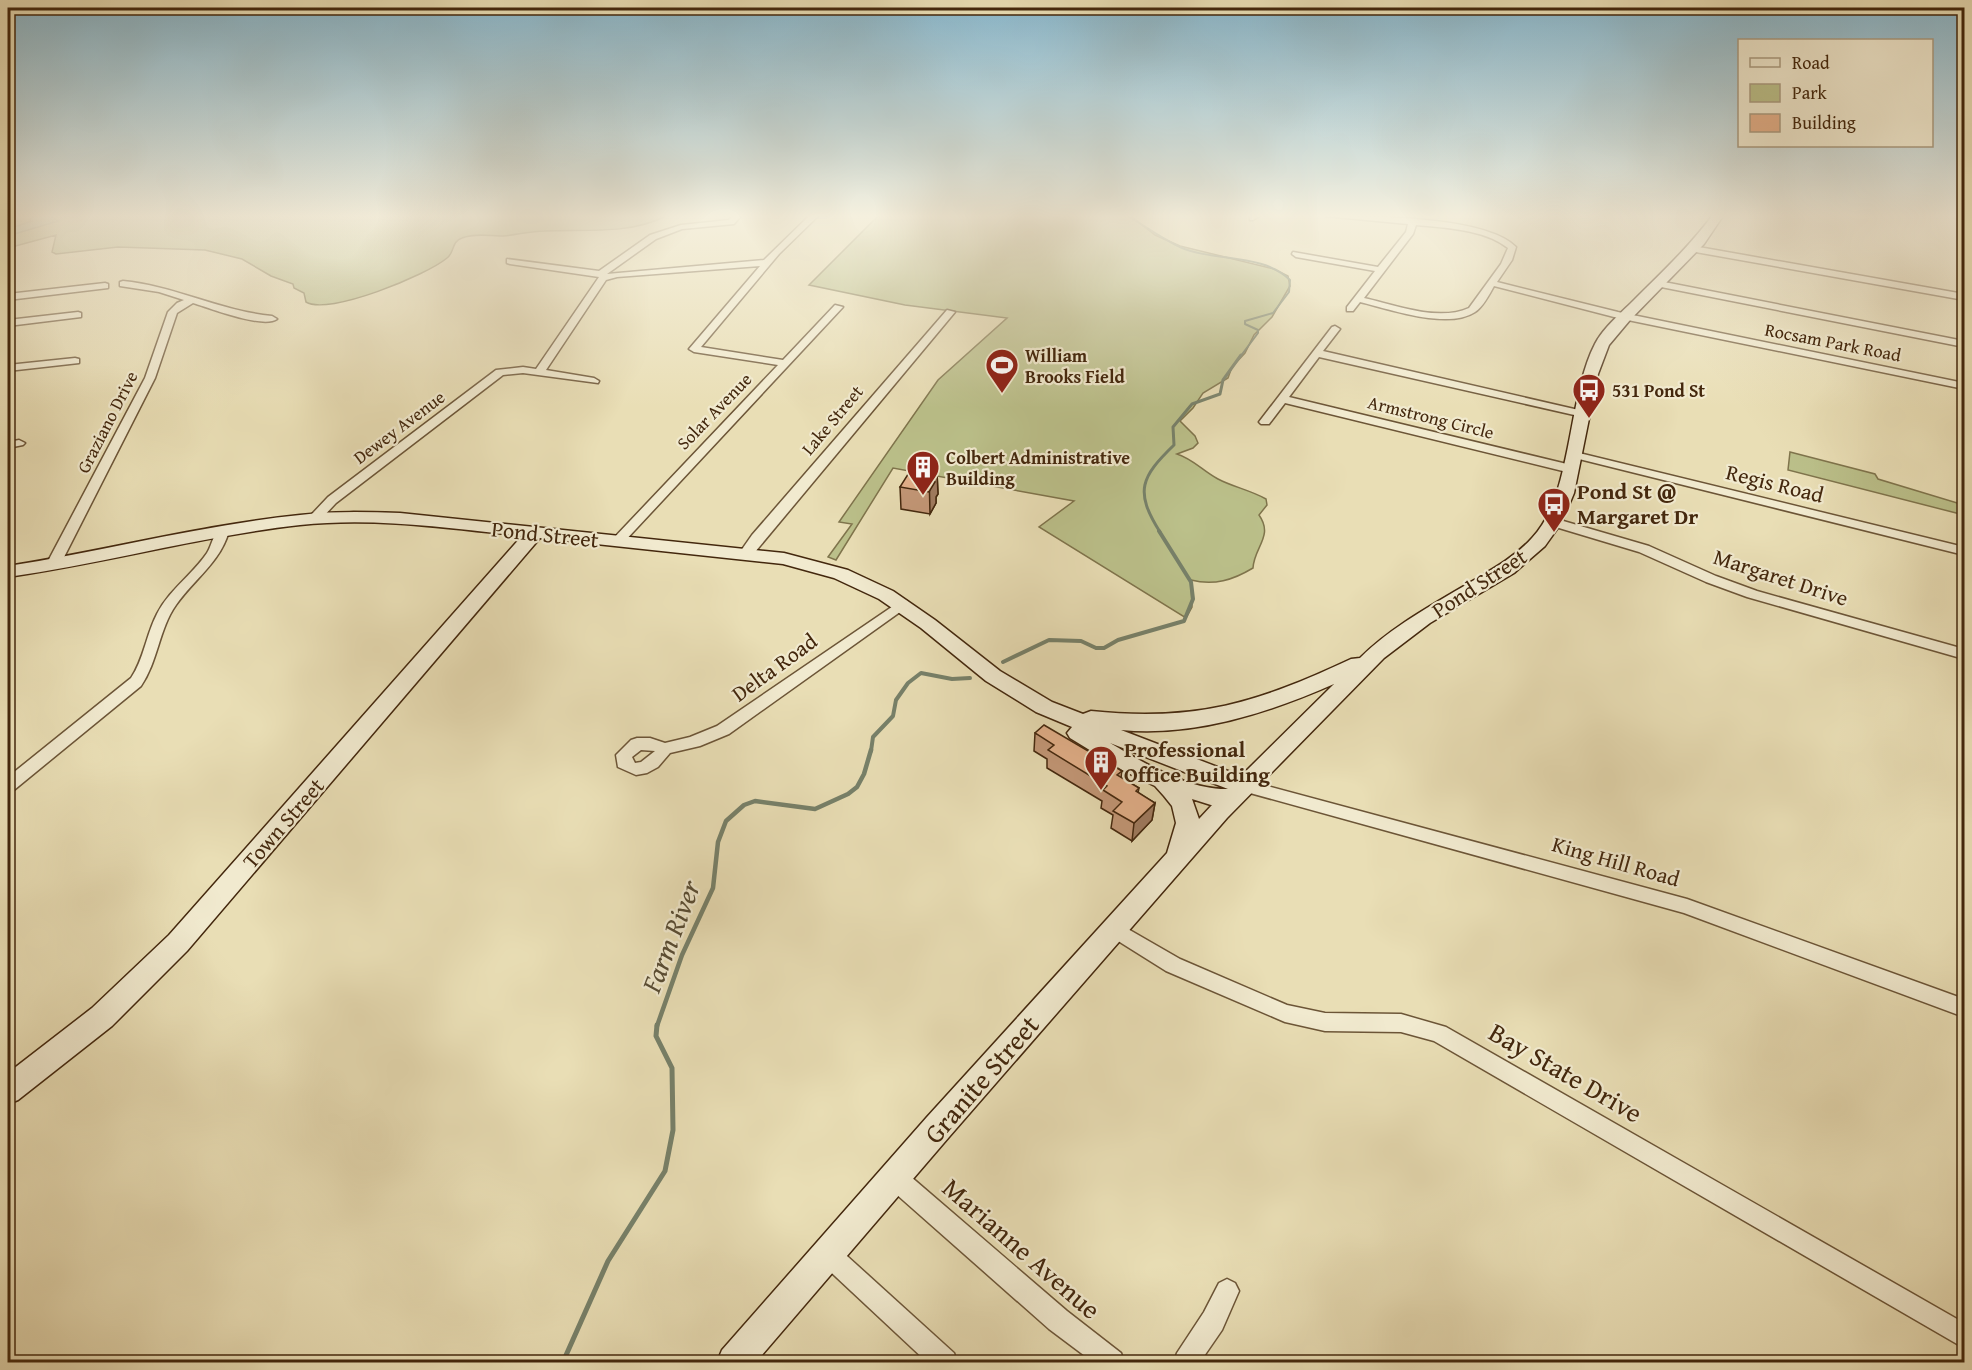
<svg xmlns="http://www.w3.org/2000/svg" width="1972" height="1370" viewBox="0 0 1972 1370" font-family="'Gentium Book Plus',serif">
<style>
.green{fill:#bbc08a;stroke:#7f744c;stroke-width:1.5}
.water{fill:#99bda8;stroke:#77816a;stroke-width:1.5}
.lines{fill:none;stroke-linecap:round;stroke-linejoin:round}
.stream-far4{stroke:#77816a;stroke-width:2}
.stream-far3{stroke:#77816a;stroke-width:3}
.stream-far2{stroke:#77816a;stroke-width:4}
.stream-far1{stroke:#77816a;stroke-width:4.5}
.stream{stroke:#77816a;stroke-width:5}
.street-casing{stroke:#6c5537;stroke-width:3}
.secondary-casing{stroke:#43270d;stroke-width:3}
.street{fill:#f1eacf;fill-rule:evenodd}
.secondary{fill:#f1eacf;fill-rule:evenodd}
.wall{fill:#c49878;stroke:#43270d;stroke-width:1.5}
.shaded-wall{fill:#a07c61;stroke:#43270d;stroke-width:1.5}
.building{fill:#e4b18b;stroke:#43270d;stroke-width:1.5}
.labels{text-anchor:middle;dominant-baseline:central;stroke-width:4.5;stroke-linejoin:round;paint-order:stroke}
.far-street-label{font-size:18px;fill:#43270d;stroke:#f1eacf}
.far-poi-label{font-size:18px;font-weight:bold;fill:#43270d;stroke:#f1eacf;text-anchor:start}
.street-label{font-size:22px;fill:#43270d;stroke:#f1eacf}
.poi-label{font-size:22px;font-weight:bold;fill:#43270d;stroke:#f1eacf;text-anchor:start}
.near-street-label{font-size:27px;fill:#43270d;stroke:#f1eacf}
.near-water-label{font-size:28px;font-style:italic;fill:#584c34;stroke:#f1eacf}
</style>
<rect width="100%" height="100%" fill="#e9deb5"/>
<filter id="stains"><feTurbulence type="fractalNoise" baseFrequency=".00333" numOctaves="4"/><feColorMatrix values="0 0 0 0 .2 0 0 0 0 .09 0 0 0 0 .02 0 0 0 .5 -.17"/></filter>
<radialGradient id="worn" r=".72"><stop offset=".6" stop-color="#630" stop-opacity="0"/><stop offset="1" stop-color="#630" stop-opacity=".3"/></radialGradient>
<g class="green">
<path d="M8,216H666C629,235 584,229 544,231C530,231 517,235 503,236C490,236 474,233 462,238C451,242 455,252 447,258C427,275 328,316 306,302L304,293L294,288L293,284L271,276L242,259L205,250L118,247L56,254L52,252L56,235L8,248Z"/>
<path d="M878,216H1131L1155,235L1180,246L1274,269L1288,276L1290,286L1272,317L1254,335L1245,353L1232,367L1228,378L1203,393L1193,408L1180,421L1195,436L1198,443L1193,448L1177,454C1193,459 1203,471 1218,479C1233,487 1250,490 1266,499L1267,505L1259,515C1274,536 1254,547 1253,568C1233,580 1214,586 1191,580L1192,607L1186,618L1039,527L1074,501L893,468L836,560L828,557L852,524L839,522L938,380L1007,318L905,305L809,285Z"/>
<path d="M1790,452L1875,474L1878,479L1964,505V515L1788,470Z"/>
</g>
<path class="water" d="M35,216H50L58,221L8,236V229L32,221L29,219Z"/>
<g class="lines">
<path class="stream-far4" d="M1128,216C1145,226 1162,239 1180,247C1213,262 1263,253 1290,280L1289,292L1273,313L1245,321V324L1258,330V333L1240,357"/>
<path class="stream-far3" d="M1160,532C1134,491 1141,477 1174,445L1173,427L1192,404L1220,394L1223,380L1241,355"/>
<g class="stream-far2">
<path d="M1003,662L1049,640L1081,641L1096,648H1104L1118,640L1184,621L1193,599L1191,582L1159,531"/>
<path d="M871,751L873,737L893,716L896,700L908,683L921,673L952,679L970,678"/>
</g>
<path class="stream-far1" d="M657,1026L682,955L713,888L718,842L726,821L744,805L755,801L815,809L848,794L857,787L864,774L871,750"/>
<path class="stream" d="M563,1362L608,1261L665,1171L673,1130L672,1068L656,1036L657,1025"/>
<defs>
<g id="street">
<path d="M732,216H741L734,224L682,229L656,239L607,274L764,260L809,216H818L779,254L701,347L783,360L835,305L843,307L622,544H612L611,541L778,365L694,352L689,349L760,266L617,277L606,280L546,370L594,378L599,381L598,383L523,373L503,375L336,503L320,520H312L310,517L312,514L328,497L496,370L523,367L536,369L599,277L510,264L507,263V259L599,271L650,235L681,225L729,220Z"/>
<path d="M1250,216H1259L1253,220H1250Z"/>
<path d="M1325,216C1369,216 1486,216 1516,247L1512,260L1497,282L1618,312L1964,383V389L1618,318L1494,286C1489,295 1483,307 1475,312C1448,330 1389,309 1360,302L1353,311H1347V307L1375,271L1296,257L1292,254L1293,252L1378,267L1406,232L1408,224ZM1416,225C1445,228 1484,229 1508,248L1501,264L1469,308C1438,322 1395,305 1364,298L1413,234Z"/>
<path d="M1954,216H1964V219L1955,218Z"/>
<path d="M1693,246L1964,294V300L1690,251L1689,249Z"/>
<path d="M123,281C175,286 220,311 272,316L277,319C263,329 210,308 193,303L177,313L155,378L60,565L58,568H48L46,565L145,378L168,312L177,303L184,300L159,292L120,286V282Z"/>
<path d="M1659,281L1964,341V347L1656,286L1654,284Z"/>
<path d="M105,283L108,284V288L8,300V294Z"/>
<path d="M947,310L955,312L750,558H740L738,555L752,535Z"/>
<path d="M78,312L81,313V317L8,326V320Z"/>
<path d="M1335,326L1340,329L1323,351L1583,411L1589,414L1583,417L1319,357L1289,397L1571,465L1577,469L1571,473L1285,403L1269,424H1261L1259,422L1332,327Z"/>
<path d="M75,358L79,359V363L8,371V365Z"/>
<path d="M19,440L25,443L23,445L8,448V442Z"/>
<path d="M1575,452L1964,547V555L1571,457V453Z"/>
<path d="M1553,518L1649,546L1716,576L1757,591L1964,649V659L1747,597L1706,582L1639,552L1549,525L1547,522Z"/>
<path d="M223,527L229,531C220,563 194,579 176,605C159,629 158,661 141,686L14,790L8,792V777L131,678C144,659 146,635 157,614C169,590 192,575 207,553C212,546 214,529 223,527Z"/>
<path d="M902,600L907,601L909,604L907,607L729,734L700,746L670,753L658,767L647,773L636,775L618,767L616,755L631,740L637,738H650L665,743L690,737L717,726ZM641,750L655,751L641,762L635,763L632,757Z"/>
<path d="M1245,780L1687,899L1964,999V1017L1684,913L1239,790L1237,786L1239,782Z"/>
<path d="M1114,921L1180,959L1287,1005L1325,1013L1401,1014L1446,1027L1964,1323V1348L1434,1041L1401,1032L1325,1031L1285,1022L1166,971L1107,934L1105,929L1107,924Z"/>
<path d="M895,1167L903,1170L1067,1311L1121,1353L1124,1362H1093L1049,1329L887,1186L884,1178L887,1170Z"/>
<path d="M828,1242L836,1246L954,1353L957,1362H927L820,1262L816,1254L820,1246Z"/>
<path d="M1227,1279L1235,1283L1239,1291L1222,1330L1200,1362H1174L1177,1353L1204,1312L1219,1283Z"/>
</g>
<path id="secondary" d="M1712,216H1723L1704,244L1630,320L1609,345L1598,374L1574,493L1562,522L1545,546L1514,573L1430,623L1384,658L1227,818L949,1137L756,1362H717L722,1350L927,1117L1167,853L1176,823L1172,806L1164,796L1155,786L1124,771L1070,738L1067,733L1072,727L1036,712L986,681L921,628L879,599L834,578L783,564L540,538L187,951L112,1026L18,1100L8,1104V1073L92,1008L169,935L522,536C448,528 374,517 300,525C202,536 106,563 8,577V566C105,551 201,525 300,515C333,511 366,512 400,513L784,553L848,570L893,591L935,620L1000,671L1052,702L1083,714L1091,711C1196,722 1257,703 1351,659L1360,658C1391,627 1432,605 1469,583C1491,570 1515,557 1532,538C1573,495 1567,398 1595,344C1603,328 1621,313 1634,300C1661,273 1689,247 1712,216ZM1334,684L1241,776L1121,730C1194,737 1268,713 1334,684ZM1110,743L1228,789C1188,790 1144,763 1110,743ZM1192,799L1211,805H1212L1199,819Z"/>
</defs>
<use href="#street" class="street-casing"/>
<use href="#secondary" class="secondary-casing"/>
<use href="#street" class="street"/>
<use href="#secondary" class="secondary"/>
</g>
<g class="wall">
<path d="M934,463V472H937L938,494L936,497V503L930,514L901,509L900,487Z"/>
<path d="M1035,733L1122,771L1121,778L1139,788L1138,793L1155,803L1152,820L1132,841L1111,828L1113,815L1101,808L1102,801L1047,768V759L1034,751Z"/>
</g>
<g class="shaded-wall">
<path d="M934,463V476L937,472L938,494L936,497V503L930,514L929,471Z"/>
<path d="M1155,803L1152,820L1132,841L1134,823Z"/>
</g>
<g class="building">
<path d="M917,460L934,463L929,471L937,472L931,481L935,482L929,492L900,487Z"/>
<path d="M1044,725L1122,771L1117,775L1139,788L1136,791L1155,803L1134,823L1113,811L1122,802L1103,790L1107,786L1048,750L1054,745L1035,733Z"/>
</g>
<linearGradient id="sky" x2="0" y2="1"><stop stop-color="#88b8ce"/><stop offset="0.53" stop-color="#f5f0de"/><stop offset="1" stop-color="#f5f0de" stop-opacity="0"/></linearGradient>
<rect width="1972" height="408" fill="url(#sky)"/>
<defs>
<symbol id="stadium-pin" viewBox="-11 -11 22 30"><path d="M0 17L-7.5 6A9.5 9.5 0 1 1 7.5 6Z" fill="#8f2418" stroke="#f1eacf"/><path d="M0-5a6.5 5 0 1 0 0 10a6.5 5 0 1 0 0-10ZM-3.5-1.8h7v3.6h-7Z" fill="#fff"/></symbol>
<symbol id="bus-pin" viewBox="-11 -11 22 30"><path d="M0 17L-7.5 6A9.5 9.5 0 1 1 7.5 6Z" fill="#8f2418" stroke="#f1eacf"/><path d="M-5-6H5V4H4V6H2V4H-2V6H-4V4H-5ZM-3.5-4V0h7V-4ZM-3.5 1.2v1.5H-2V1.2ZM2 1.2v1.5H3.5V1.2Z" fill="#fff"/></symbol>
<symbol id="building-pin" viewBox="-11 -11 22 30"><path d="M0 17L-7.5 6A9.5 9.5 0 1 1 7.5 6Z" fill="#8f2418" stroke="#f1eacf"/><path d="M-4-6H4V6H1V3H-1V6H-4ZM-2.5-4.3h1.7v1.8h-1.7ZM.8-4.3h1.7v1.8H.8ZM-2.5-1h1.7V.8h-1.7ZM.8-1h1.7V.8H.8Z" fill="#fff"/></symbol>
</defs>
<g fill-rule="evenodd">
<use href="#stadium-pin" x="983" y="346" width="38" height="52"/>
<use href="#bus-pin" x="1570" y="371" width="38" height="52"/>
<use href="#building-pin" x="904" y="448" width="38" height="52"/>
<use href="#bus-pin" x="1535" y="485" width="38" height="52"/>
<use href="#building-pin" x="1082" y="743" width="38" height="52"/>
</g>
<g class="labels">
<g class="far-street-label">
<text transform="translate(1833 342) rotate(11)">Rocsam Park Road</text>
<text transform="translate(714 411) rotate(-46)">Solar Avenue</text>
<text transform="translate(1431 417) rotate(14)">Armstrong Circle</text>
<text transform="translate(832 420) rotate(-50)">Lake Street</text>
<text transform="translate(107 422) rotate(-63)">Graziano Drive</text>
<text transform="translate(399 427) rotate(-37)">Dewey Avenue</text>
</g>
<g class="far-poi-label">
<text x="1025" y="355">William<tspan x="1025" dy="21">Brooks Field</tspan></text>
<text x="1612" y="390">531 Pond St</text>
<text x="946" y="457">Colbert Administrative<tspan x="946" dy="21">Building</tspan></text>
</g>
<g class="street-label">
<text transform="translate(1775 483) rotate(14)">Regis Road</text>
<text transform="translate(545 534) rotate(6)">Pond Street</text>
<text transform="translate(1781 577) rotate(18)">Margaret Drive</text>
<text transform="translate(1479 583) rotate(-33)">Pond Street</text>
<text transform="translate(774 667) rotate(-36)">Delta Road</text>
<text transform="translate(283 823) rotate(-49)">Town Street</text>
<text transform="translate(1616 861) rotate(16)">King Hill Road</text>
</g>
<g class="poi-label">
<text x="1577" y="491">Pond St @<tspan x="1577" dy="25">Margaret Dr</tspan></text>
<text x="1124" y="749">Professional<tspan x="1124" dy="25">Office Building</tspan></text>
</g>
<g class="near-street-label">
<text transform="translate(1566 1072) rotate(30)">Bay State Drive</text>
<text transform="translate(981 1079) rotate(-49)">Granite Street</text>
<text transform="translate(1022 1248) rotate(41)">Marianne Avenue</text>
</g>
<g class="near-water-label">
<text transform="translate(670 936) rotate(-69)">Farm River</text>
</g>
</g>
<rect width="1972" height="1370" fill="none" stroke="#e9deb5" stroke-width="30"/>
<rect x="9" y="9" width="1954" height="1352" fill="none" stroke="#43270d" stroke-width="3"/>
<rect x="15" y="15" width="1942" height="1340" fill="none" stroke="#43270d" stroke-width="1.5"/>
<rect x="1738" y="39" width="195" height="108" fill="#f1eacf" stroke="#ab9c81" stroke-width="1.5"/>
<rect x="1750" y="58" width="30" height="9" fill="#f1eacf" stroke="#ab9c81" stroke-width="1.5"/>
<text x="1792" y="69" font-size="18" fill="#43270d">Road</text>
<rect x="1750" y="84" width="30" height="18" fill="#bbc08a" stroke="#ab9c81" stroke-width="1.5"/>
<text x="1792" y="99" font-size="18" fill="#43270d">Park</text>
<rect x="1750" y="114" width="30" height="18" fill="#e4b18b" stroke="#ab9c81" stroke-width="1.5"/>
<text x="1792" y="129" font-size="18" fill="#43270d">Building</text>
<rect width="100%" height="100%" filter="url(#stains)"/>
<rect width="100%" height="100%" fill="url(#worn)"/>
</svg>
